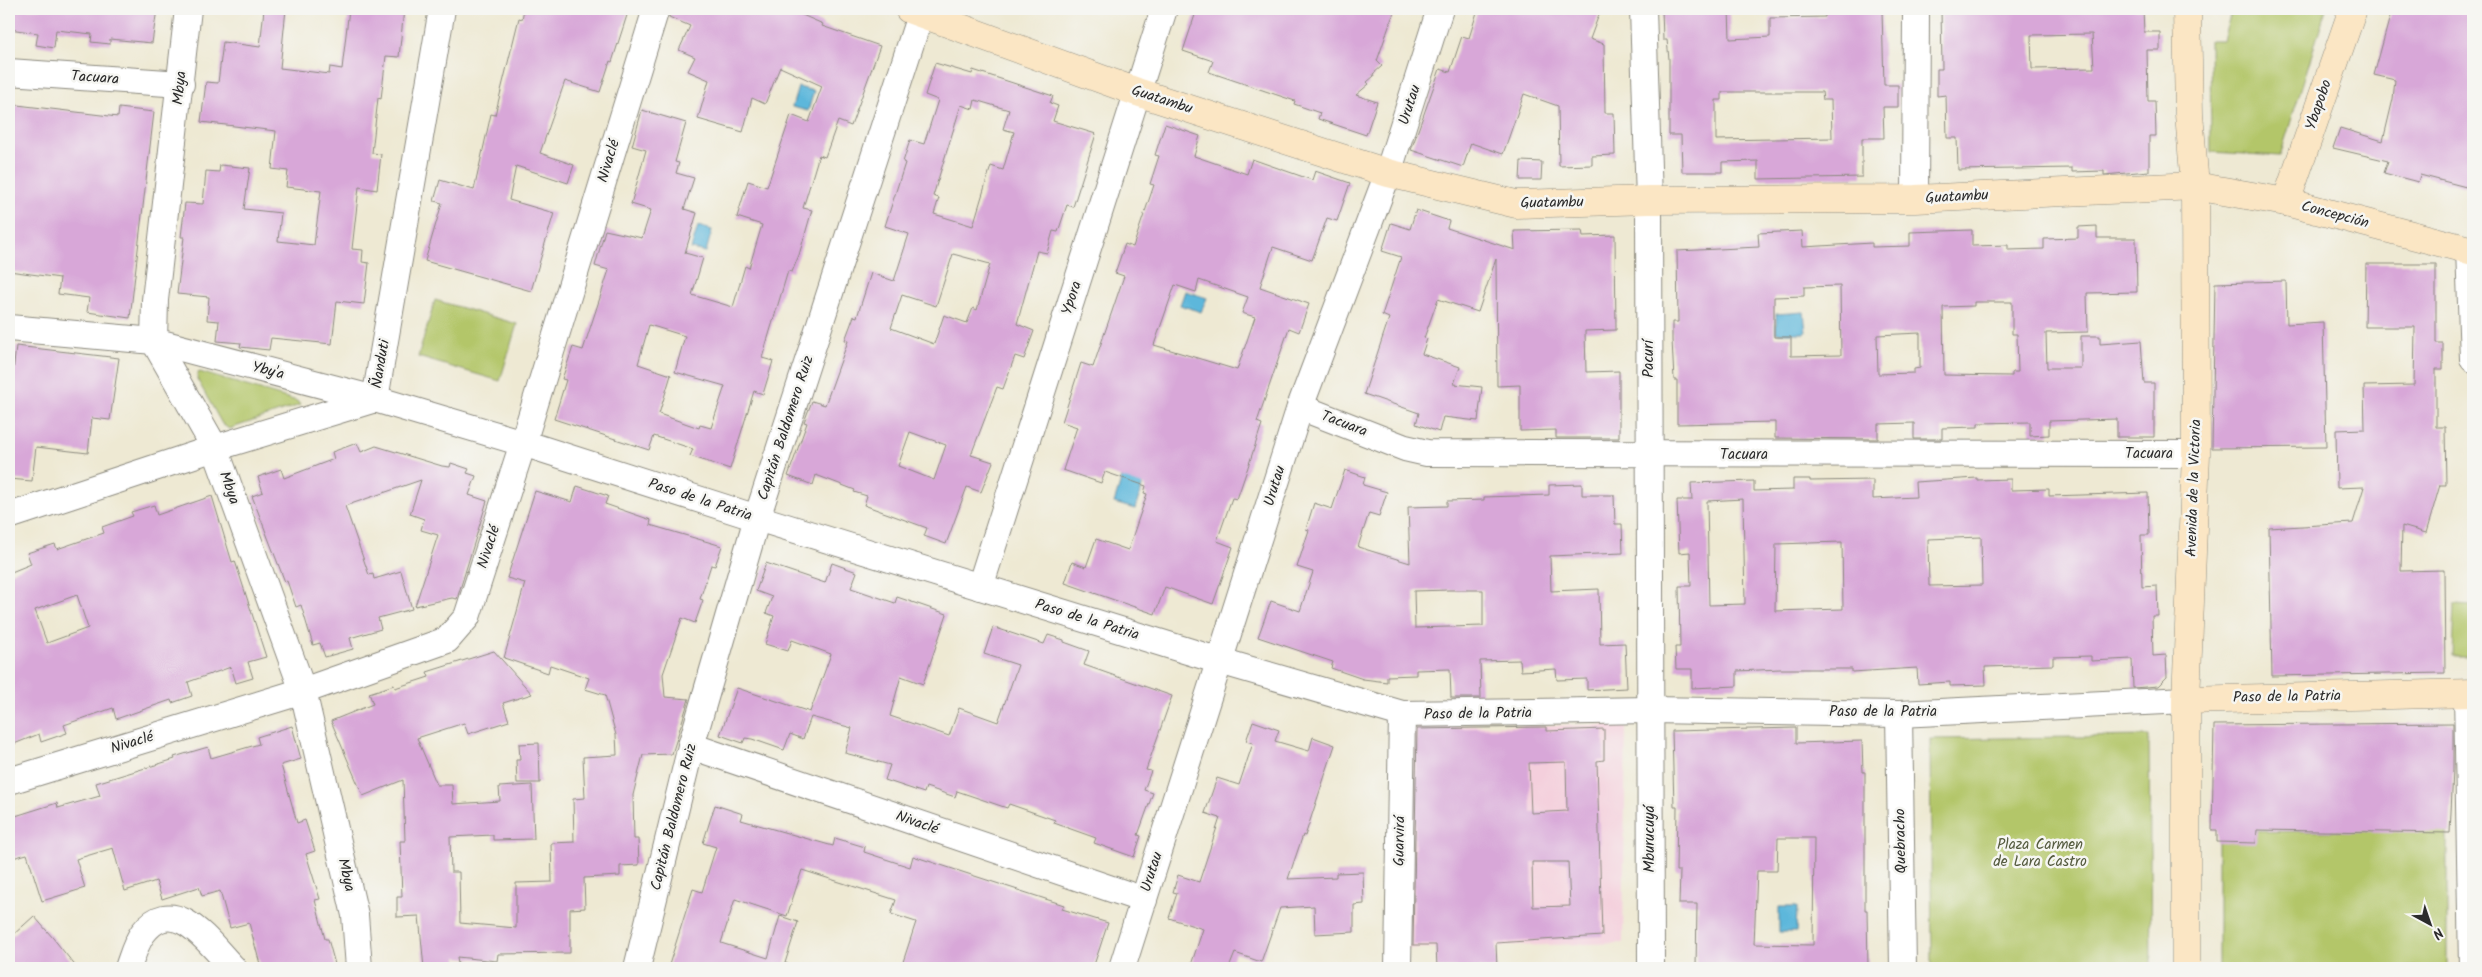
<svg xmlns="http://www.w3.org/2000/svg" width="2482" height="977" viewBox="0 0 2482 977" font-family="Kalam,sans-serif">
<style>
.built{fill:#f4cfdc}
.green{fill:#b3c669;stroke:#6f784a}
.water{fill:#5db7db;stroke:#447183}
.building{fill:#d8a7d8;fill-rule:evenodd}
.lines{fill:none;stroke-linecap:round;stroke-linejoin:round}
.street-casing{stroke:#8c8a7f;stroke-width:28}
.secondary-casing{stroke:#8c8a7f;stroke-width:29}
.street{stroke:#fff;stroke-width:26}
.secondary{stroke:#fbe6c4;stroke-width:28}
.labels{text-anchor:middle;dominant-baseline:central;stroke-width:5;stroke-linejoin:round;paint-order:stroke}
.street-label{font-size:15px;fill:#2b2b2b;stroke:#f6f6f2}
.park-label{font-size:15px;fill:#545a3e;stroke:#f6f6f2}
</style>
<rect width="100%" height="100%" fill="#f6f6f2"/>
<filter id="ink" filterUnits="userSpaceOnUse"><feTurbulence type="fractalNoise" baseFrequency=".02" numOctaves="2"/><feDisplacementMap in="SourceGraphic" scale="10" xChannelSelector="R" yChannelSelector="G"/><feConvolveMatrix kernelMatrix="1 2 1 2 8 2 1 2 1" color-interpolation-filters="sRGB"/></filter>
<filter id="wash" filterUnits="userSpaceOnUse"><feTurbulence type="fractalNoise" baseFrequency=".0096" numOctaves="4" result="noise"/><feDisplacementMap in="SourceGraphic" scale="20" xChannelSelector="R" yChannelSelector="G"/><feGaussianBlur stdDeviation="1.12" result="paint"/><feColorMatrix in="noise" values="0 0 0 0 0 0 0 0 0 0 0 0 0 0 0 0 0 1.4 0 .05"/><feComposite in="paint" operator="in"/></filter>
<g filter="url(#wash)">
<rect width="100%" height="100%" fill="#eee9d3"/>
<path class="built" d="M1626,725L1623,943L1405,949L1407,726Z"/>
<g class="green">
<path d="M2232,9H2326L2280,156L2211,152L2210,40H2223Z"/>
<path d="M435,300L517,324L500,381L418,357Z"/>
<path d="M200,372L297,401L300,405L229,429L222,424L197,379L198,373Z"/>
<path d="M2454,605L2473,606V656H2452Z"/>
<path d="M2149,736L2151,968H1932L1930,739Z"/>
<path d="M2447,830V968H2218V832Z"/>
</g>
<g class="water">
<path d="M798,87L814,91L808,111L792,107Z"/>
<path d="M698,226L712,230L706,252L691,249Z"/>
<path d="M1185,291L1207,298L1201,312L1180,305Z"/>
<path d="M1804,312L1806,333H1776V314Z"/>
<path d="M1123,474L1144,481L1135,509L1114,503Z"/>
<path d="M1779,907H1797L1796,932H1779Z"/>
</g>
<g id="blocks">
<g class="building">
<path d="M9,9H157L152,43L110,39V44L91,42L92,34L56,30L54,48L36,45L38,33L9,29Z"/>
<path d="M264,9H286L280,68L329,74L330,67L342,69L349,9H404L399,57L386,56L381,99L378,98L372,153L381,154L377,190L359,187L352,249L363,250L362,262L369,263L364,304L337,301L332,344L271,338L269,350L240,347L241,343L217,341L219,321L207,320L209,297L177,294L184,237H181L185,203L203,204L206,171L219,172L220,165L250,168L244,209L281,213L278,241L314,245L321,191L286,187L288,171L272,169L276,131L201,122L206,82L218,83L223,42L260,47Z"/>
<path d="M524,9H629L612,62L610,61L600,92L565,81L540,153L574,165L568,183L516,166L509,200L554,213L531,291L425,261L442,203L434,201L440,180L474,190L491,114L495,115L519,18L522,19Z"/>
<path d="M671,9H803L800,14L823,24L822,26L880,46L851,126L838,121L825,157L819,155L803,208L812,210L799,255L792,272L788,271L762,358L773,361L763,394L754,391L730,469L690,456L693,449L654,436L649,450L554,419L566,380L562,379L573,347L583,350L609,270L595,266L605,230L642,238L651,210L631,204L646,150L632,146L642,110L686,123L675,162L679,163L676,173L694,178L684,209L697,213L685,253L703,258L692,295L733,307L745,266L749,268L762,225L737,217L748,181L767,187L791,115L809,122L822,86L780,67L765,104L752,98L743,132L698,119L709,80L688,71L695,57L679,50L690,26L669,17ZM649,325L685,336L675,372L725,386L711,428L700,425L699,428L659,414L671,375L638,364Z"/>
<path d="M1197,9H1395L1377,61L1382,66L1373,74L1374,76L1367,82L1369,84L1356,95L1377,102L1366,135L1318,119L1320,113L1294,104L1295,101L1209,72L1213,61L1183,51Z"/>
<path d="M1478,9H1601L1590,39L1604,44L1605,113H1614L1615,155L1592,156V165L1559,166L1558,106L1524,94L1503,154L1471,143L1463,167L1411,150L1440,69L1450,72L1462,36L1469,38Z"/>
<path d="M1662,9H1729L1730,39L1770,37V18L1825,17V9L1882,11L1884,85H1898V107H1883L1884,138H1862V177L1758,179V161L1722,162V172H1682L1681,135H1669V59L1667,40H1663ZM1722,92H1822L1823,100H1831L1832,138L1716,140V100H1722Z"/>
<path d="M1941,9H2143L2144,32H2160V50H2147L2148,101H2155L2156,136H2149V171L2104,175V171L2072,172V168L1958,170L1957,138H1947L1946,95L1937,96V69H1942ZM2092,34L2094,68L2032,69L2031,35Z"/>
<path d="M2392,9H2473V159L2466,187L2420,175L2418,182L2384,173L2388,161L2333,148L2340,128L2383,141L2393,99L2395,80L2374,75Z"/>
<path d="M935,63L972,74L973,70L1053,96L1050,103L1058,106L1053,121L1096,134L1073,207L1067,205L1058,232L1053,231L1047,253L1037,251L1017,324L1034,331L1024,359L1015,356L1003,389L997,387L971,455L993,462L981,492L967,487L946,544L924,536L927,528L864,505L867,496L854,492L855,490L816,475L813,485L788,476L807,423L804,422L812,401L825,405L848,341L845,340L854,316L857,317L871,273L894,281L909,234L885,226L905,163L903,162L910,140L924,144L938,100L925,95ZM975,100L1009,110L1003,129L1014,132L1003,170L991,166L973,226L934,214L939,198L933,196L961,105L973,109ZM953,254L990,264L977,310L973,308L967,323L944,315L934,344L891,328L902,295L936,306ZM910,432L946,445L934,480L898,466Z"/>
<path d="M9,104L118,117L119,108L154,112L130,318L87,312L89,298L58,294L60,278L9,271Z"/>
<path d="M1165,124L1200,136L1194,156L1247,174L1252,159L1312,180L1315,171L1350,183L1337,221L1327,218L1312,260L1273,247L1260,287L1309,304L1299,332L1289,328L1257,422L1262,424L1249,464L1237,499L1232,498L1217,541L1233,547L1213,604L1165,587L1155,614L1065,583L1072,562L1086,567L1096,539L1128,550L1147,494L1144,493L1146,486L1105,472L1101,483L1063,470L1077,427L1062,422L1081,363L1093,367L1106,329L1124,276L1115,273L1125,244L1133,247L1154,185L1150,184L1159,156L1155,155ZM1199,280L1248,297L1242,313L1255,317L1237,370L1154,345L1175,285L1196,292Z"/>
<path d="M1521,161L1542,162L1541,180H1520Z"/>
<path d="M1416,210L1449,221L1447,228L1515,250L1514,231L1582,230L1583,236L1615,235L1616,330L1585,331L1586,372L1619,371V438H1556V430L1520,431V385L1497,386L1496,259L1478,312L1438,299L1424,338L1427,339L1422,354L1460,367L1454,384L1482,387L1478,421L1443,417L1439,432L1416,424L1419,413L1364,394L1389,318L1382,315L1401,257L1382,251L1391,223L1410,229Z"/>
<path d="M2097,226V238H2136L2137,292L2087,293L2088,332L2046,333L2047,368H2081V336H2100V344L2141,341L2144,383H2154V437H2117V419L2049,421V435L2030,436V422L1978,423V427L1942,428V439H1914V423L1878,424V439L1775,438V422L1677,424V380H1674L1672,340V322H1678L1677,251L1759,247L1758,233L1802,231L1803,247L1872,243V247L1910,246V232L1972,230V246L2008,245V250L2044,249V239L2078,238V227ZM1840,286L1841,355L1791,356V337H1774V297L1804,296V287ZM1974,302H2012V334H2017L2018,372H2012V376L1944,375L1943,307L1974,306ZM1920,333V368L1914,369V373L1878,374L1877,335Z"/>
<path d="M2366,264H2436V343H2443V369H2436V427H2445L2446,485H2440L2426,533L2402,526L2401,571L2444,570L2445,673L2272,676L2269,528L2353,523L2364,487L2337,488L2336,430L2365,429L2364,386L2414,385L2415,327H2365Z"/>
<path d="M2286,281L2287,324L2323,322L2326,447L2212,448L2215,283Z"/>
<path d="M16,346L119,358L110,420L92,418L88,453L36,447L32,481L9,479V409Z"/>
<path d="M357,443L361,452L376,446L442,466L450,467L451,463L469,469L467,473L476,476L469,495L487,501L457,599L452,598L415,606L438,535L421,530L424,519L410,514L421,480L345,506L369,575L373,574L374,579L401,571L412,609L378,618L381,629L350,638L353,649L325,657L320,643L313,645L301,605L296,607L287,581L285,582L252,496L263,492L258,477L281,469L284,478L334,459L332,452Z"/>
<path d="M1345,470L1365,477L1363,485L1387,492L1379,516L1369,513L1358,547L1410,563L1408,507L1447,506V501L1484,500V497L1549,495V485L1582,484V495H1614L1615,524H1622L1623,553L1550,556L1551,591L1599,589L1600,644L1625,643L1627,688L1587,690V679L1557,680L1556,669L1521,671L1520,660L1480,661L1481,698H1451L1450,669L1416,670V675L1387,676V682L1363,679L1331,668L1333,662L1258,637L1271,601L1300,611L1313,572L1297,567L1309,530L1306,529L1314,503L1332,509ZM1449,590H1483V626L1415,628L1414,591Z"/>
<path d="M1977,478V480L2011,479V490L2049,489V496L2148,493L2149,535H2141L2142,587L2157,586L2158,616H2152L2153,656L2166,655L2167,677L2158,686L2133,688L2132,659L2091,661V656L2053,657V665L1985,667L1986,685L1950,686V682L1918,684L1917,668L1852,672V669H1780L1737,671V686L1692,688V669H1676L1675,647H1680L1679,586H1691L1690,552L1679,553L1677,500H1692L1691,483L1754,481V491L1793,490V479H1810V481L1873,480V499L1916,497L1915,482ZM1743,499L1745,604L1709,605L1707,501ZM1981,537L1982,585L1929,586L1928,539ZM1842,542L1843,609L1775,611L1776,544Z"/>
<path d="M577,486L608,496L605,504L651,520L650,525L722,546L715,566L711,565L700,599L703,600L695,623L682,618L663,674L665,697L689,699L672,754L643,755L633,795L634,839H638L639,865L620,866V876L584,878L585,908L570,909V953L498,954L497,961L457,957L458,965L424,968L419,916L397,917V897H402L400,841H405L403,780L363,796L331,721L373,704L369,693L394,685L395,688L429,677L427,672L494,651L532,694L503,703L509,721L468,734L464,723L417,738L437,785H452L453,804L500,801L499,787L532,785L534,839L493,840V835L450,837L451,872H459L460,923L516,928V883L552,882L551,843L574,842L573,799L585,798L583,757L617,755L616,735L605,695L585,689L589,678L550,665L548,673L504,658L525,583L507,578L535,491L572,502Z"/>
<path d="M212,496L232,562L235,561L266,657L248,662L253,678L236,683L231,667L188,682L192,696L172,703L171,700L116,719L113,708L64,725L67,733L41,742L39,734L9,746V573L31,564L27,553L55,544L57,549L104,533L102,527L133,516L131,512L154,505L157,515ZM77,595L88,628L47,643L35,610Z"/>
<path d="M766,563L825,583L832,563L857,572L851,588L895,603L897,597L947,614L923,684L901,676L890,716L949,736L959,708L998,722L1018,665L984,654L993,627L1044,644L1048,635L1064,640V642L1089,651L1084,665L1172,696L1146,770L1151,771L1144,790L1153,793L1138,835L1141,836L1134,857L1094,843L1096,838L1054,823L1055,820L1009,804L1007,808L957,791L955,797L926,787L924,793L885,780L890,765L845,753L852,728L811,717L803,739L790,734L784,750L752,739L745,738L743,743L720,735L737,688L810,712L831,654L792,640L788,651L765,644L774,616L766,613L772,597L756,591Z"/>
<path d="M1253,721L1279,730L1275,741L1309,751L1313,737L1335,745L1305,836L1303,835L1288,879L1336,877V873L1363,872L1364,904L1354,905V932L1315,934L1314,906L1280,908L1261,962L1235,953L1229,968H1190L1203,929L1169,918L1177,893L1173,892L1178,875L1199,882L1220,818L1205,813L1217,778L1239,785L1253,743L1246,741Z"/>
<path d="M2453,723V770L2450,833L2257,830L2256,843L2217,842V830H2212L2214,725Z"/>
<path d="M292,726L301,759L281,765L297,823L305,820L315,851L306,854L320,899L315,900L325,939H328L336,968H261L249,923L230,928L220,891L202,896L199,887L162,899L156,881L125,891L113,848L76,859L85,888L42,901L27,854L9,859V818L57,803L58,808L100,796L96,783L175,759L174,757L208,747L211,758L259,744L257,737Z"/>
<path d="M1547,727V731L1604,729V760L1597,761L1602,936L1496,943L1497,968H1437L1436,945H1413L1417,729ZM1566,762L1567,811L1531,813L1529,763ZM1532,862H1568L1570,906L1533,907Z"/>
<path d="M1796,728V743L1862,741L1863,772H1865V910H1867L1868,968H1696L1697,904H1679L1680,871H1676L1677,807H1674L1672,731ZM1778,838H1814L1813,945L1754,944L1757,871H1777Z"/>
<path d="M539,743L540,783H517L516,760H520L519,744Z"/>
<path d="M715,805L743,814L741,820L833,846L835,838L865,847L864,852L910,867L913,856L1064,905L1062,909L1108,923L1093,968H901L916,922L891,914L896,900L802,870L787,916L735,899L721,943L768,958L780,916L798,922L785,963L788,964L787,968H668L693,889L702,892L716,847L703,843Z"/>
<path d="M34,916L53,938L77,968H9V935H13Z"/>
</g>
</g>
</g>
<g filter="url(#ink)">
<use href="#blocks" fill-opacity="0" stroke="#8c8a7f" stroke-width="1"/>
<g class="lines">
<defs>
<g id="street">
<path d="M188,9L155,300L154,341L215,448L303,691L355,915L359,968"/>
<path d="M1643,9L1649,200L1651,968"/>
<path d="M9,72L181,84"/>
<path d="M1915,199L1916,9"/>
<path d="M2469,249L2473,359"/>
<path d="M9,328L154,341L375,399L523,443L757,518L1220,661L1402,714L1650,710L1899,714L2186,700"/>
<path d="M1300,407L1405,448L1427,453L2196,454"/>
<path d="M9,516L215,448L375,399L442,9"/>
<path d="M980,587L1164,9"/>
<path d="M2467,693L2472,968"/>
<path d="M1899,714L1903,968"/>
<path d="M691,746L1144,900"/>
<path d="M9,781L303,691L447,640L467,617L523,443L656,9"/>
<path d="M128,968C132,957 136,942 143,933C175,891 210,945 233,968"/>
<path d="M637,968L691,746L757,518L922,9"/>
<path d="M1122,968L1300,407L1388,173L1440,9"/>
<path d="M1398,968L1402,714"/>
</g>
<g id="secondary">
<path d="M909,9L1137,92L1388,173L1516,204L1649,200L1915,199L2195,186L2286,202L2473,251"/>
<path d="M2286,202L2353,9"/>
<path d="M2186,700L2473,693"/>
<path d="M2186,968V700L2196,454L2195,186L2189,114L2187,9"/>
</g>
</defs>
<use href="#street" class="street-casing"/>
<use href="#secondary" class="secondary-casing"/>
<use href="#street" class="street"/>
<use href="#secondary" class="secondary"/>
</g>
</g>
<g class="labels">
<g class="street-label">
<text transform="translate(95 78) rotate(4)">Tacuara</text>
<text transform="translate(180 88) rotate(-84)">Mbya</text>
<text transform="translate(1162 100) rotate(18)">Guatambu</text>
<text transform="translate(1410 105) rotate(-72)">Urutau</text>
<text transform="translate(2319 105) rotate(-71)">Ybapobo</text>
<text transform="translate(609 161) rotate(-73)">Nivaclé</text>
<text transform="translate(1957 197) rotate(-3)">Guatambu</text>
<text transform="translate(1552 203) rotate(-1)">Guatambu</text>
<text transform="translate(2335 215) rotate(15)">Concepción</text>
<text transform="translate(1072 298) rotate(-72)">Ypora</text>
<text transform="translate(1649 359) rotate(-90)">Pacurí</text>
<text transform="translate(381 364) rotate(-80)">Ñanduti</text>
<text transform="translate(268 371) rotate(15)">Yby'a</text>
<text transform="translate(1344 424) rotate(21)">Tacuara</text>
<text transform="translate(786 428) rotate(-72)">Capitán Baldomero Ruiz</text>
<text x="2149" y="454">Tacuara</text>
<text x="1744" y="455">Tacuara</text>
<text transform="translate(1275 486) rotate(-73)">Urutau</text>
<text transform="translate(229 488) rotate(70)">Mbya</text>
<text transform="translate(2194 488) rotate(-88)">Avenida de la Victoria</text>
<text transform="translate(700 500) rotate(18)">Paso de la Patria</text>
<text transform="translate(489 547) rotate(-72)">Nivaclé</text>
<text transform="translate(1087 620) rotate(17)">Paso de la Patria</text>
<text transform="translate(2287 697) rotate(-1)">Paso de la Patria</text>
<text x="1883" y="712">Paso de la Patria</text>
<text transform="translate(1478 714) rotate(-1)">Paso de la Patria</text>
<text transform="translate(132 743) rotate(-17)">Nivaclé</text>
<text transform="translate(674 817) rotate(-76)">Capitán Baldomero Ruiz</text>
<text transform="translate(917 823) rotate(19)">Nivaclé</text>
<text transform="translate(1650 839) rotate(-90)">Mburucuyá</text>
<text transform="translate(1400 841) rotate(-89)">Guarvirá</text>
<text transform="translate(1901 841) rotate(-91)">Quebracho</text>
<text transform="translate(1152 872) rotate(-72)">Urutau</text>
<text transform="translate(346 875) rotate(77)">Mbya</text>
</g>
<g class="park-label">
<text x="2040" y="845">Plaza Carmen<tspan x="2040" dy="17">de Lara Castro</tspan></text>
</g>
</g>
<rect width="2482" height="977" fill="none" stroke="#f6f6f2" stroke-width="30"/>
<g transform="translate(2430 924) rotate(140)" stroke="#f6f6f2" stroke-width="4" paint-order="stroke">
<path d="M0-4L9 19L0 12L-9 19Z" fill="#2b2b2b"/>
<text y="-8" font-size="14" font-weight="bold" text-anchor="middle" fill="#2b2b2b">N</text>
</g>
</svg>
